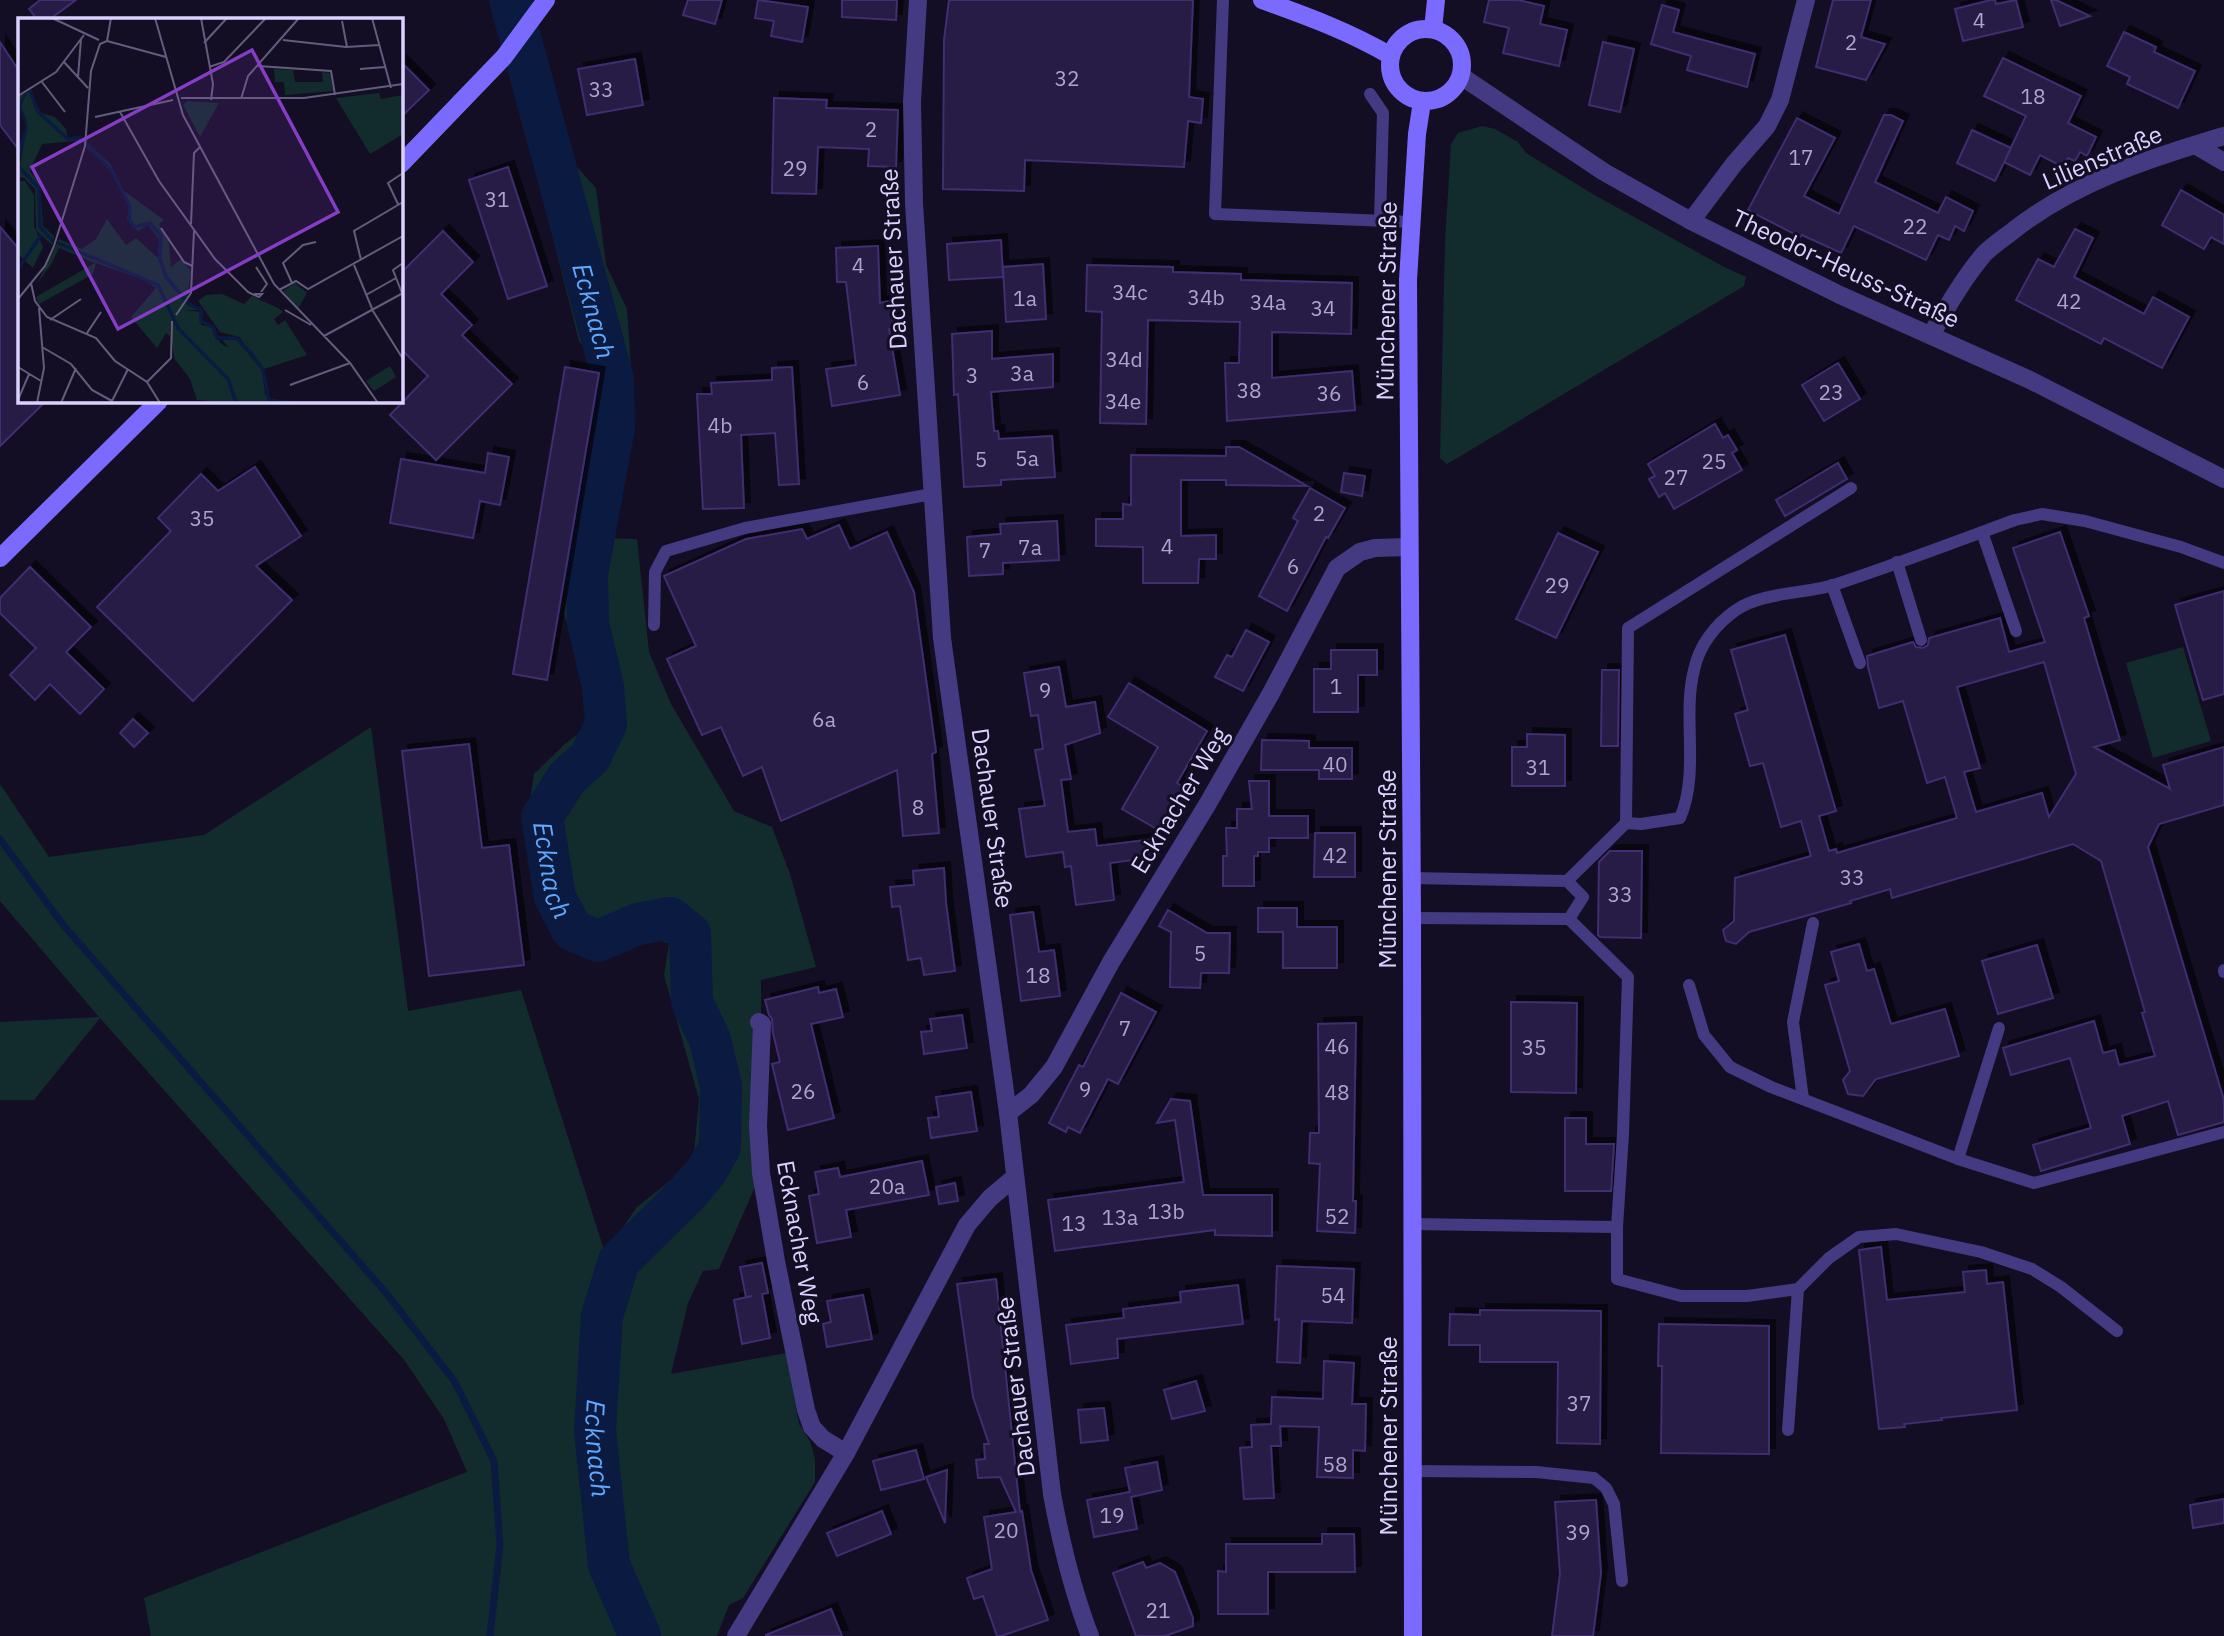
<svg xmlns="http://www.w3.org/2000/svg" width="2224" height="1636" viewBox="0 0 2224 1636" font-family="'IBM Plex Sans',sans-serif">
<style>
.green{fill:#122c2e}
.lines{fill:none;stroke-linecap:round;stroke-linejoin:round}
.stream{stroke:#0a1a41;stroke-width:7}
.river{stroke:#0a1a41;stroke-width:42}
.building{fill:#271b45;stroke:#402d70;stroke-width:2;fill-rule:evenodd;filter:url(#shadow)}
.lane{stroke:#433a82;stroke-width:12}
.street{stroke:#433a82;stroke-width:18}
.secondary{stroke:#7a6afd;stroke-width:18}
.labels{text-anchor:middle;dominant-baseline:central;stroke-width:6;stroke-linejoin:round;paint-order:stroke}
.number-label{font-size:21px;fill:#aea4d0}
.street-label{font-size:24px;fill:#dbd2ff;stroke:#140e24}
.water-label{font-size:26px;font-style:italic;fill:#61a8fd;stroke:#140e24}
.inset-river{fill:none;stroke:#0a1a41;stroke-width:3.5}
.inset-road{fill:none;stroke:#645c7c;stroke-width:2}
.view{fill:#853dc5;fill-opacity:0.15;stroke:#853dc5;stroke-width:3.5}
.inset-edge{fill:none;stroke:#dbd2ff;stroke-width:3.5}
</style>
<defs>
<filter id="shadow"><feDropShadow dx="6" dy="-6" stdDeviation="0" flood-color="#0009"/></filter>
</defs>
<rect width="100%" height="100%" fill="#140e24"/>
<g class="green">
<path d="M542,40L576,166L596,188L606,265L627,309L632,384L626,432L600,538L637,539L649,652L671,704L734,811L772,827L790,874L816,967L761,980V1173L719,1269L703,1271L688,1303L671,1374L786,1353L799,1424L810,1441L815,1459V1482L743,1598L729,1605L717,1636H151L144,1598L467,1472L444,1419L405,1361L100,1018L34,1100H0V1022L99,1017L0,901V784L49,857L204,835L371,727L408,1011L521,990L605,1253L637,1207L671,1180L694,1154L699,1099L664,975L669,944L650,936L606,954L569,948L537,874L528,813L534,774L566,743L591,725L594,699L584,678L564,614L603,373L579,341L512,75Z"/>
<path d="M1482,126L1495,129L1518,142L1526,153L1591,193L1724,267L1746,277L1744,286L1447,464L1440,458L1445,242L1451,144L1458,133Z"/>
<path d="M2183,647L2211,741L2153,758L2126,663Z"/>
</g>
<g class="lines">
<path class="stream" d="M0,839L64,926L387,1294L455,1382L494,1461L500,1545L490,1636"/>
<path class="river" id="s1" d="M510,0L613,379L614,427L587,574L588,623L603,687L606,724L590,757L567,778L542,817L555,897L572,930L598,941L638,924L670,918L690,934L692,1002L710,1040L721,1086L720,1147L707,1170L690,1191L619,1261L602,1316L595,1430L609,1565L640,1636"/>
</g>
<g class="building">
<path d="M40,0H76L50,19H37L29,9Z"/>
<path d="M688,0H722L715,24L683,15Z"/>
<path d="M758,0L808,7L802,42L771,36L774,21L755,18Z"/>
<path d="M842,0H897L896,20L842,17Z"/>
<path d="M949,0H1193L1189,97L1203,99L1201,123L1188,121L1184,167L1025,160L1024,191L943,189L944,40Z"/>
<path d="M1489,0H1518L1544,6L1540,24L1567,30L1559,66L1503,53L1509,28L1484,22Z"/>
<path d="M1833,0H1871L1861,37L1885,44L1866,80L1816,67Z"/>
<path d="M1991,0H1995L1996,4L2016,0L2023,27L1963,41L1955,9Z"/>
<path d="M2051,0H2056L2090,16L2060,26Z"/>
<path d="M1662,5L1679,10L1673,32L1755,54L1747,87L1687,70L1691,56L1651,44Z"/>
<path d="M2124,32L2156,47L2154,52L2195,71L2178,108L2127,84L2130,77L2107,66Z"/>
<path d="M0,42L19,71V150L0,125Z"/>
<path d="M1603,42L1634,49L1620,112L1589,105Z"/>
<path d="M2003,58L2081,96L2068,123L2096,137L2087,156L2080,152L2075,161L2068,158L2063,167L2040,155L2030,175L2004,162L2026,116L1984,96Z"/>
<path d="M635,59L643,105L587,115L578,69Z"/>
<path d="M401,62L429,90L401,117Z"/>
<path d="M774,98L827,100L826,108L898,110L896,167L868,166L869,149L818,147L816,194L772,193Z"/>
<path d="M1884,115H1891L1903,121L1875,182L1938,213L1946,197L1973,211L1964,231L1955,226L1949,240L1938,235L1926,260L1854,226L1841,253L1802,235L1800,237L1748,210L1797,118L1835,138L1804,196L1839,214Z"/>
<path d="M1972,130L2011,148L1995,181L1957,163Z"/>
<path d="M508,167L547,286L508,299L469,180Z"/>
<path d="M2181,190L2224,215V244L2211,237L2204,249L2162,225Z"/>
<path d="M0,227L19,249V401H46L0,446Z"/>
<path d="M2075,229L2093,238L2074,277L2144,314L2153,297L2189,317L2162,368L2104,338L2101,344L2016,300L2038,259L2054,267Z"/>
<path d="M443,231L473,262L441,294L472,325L462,335L512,384L436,460L390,415L428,376L401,349V273Z"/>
<path d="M1001,240L1003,277L949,280L947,244Z"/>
<path d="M878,246L880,303L890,301L894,328L889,329L900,395L832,406L826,369L856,365L846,282H837L836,248Z"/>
<path d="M1043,264L1046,319L1006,322L1003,267Z"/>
<path d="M1087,265L1173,267V272L1241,274V280L1352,283L1351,334L1272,332V378L1352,371L1355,410L1227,421L1225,363H1239L1240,322L1148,320L1146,424L1100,423L1102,312L1086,311Z"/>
<path d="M992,331V359L1053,354V387L991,392L994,431H998L999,439L1052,436L1055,477L1001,480V485L964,487L958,394L954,395L952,334Z"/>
<path d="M1838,363L1860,399L1824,421L1802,385Z"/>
<path d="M565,367L599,373L547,680L513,674Z"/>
<path d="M792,367L799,484L779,485L775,433L741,435L744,508L703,509L697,394H712L711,383L772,380V368Z"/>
<path d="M1715,424L1723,438L1728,435L1737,450L1732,453L1742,470L1674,509L1665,493L1659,497L1649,479L1655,476L1648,464Z"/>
<path d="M1226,447H1239L1307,486L1226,485V480H1181V536L1216,535V559H1199L1198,583H1143V547L1096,546V519H1123V504L1131,505V455L1226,456Z"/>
<path d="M488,453L509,457L500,505L480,501L473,538L390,523L401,459L485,473Z"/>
<path d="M1838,463L1847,479L1785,516L1776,500Z"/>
<path d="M255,467L301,536L256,566L292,600L193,701L97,607L171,531L158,518L201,474L218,491Z"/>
<path d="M1344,473L1365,476L1362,496L1341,492Z"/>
<path d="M1310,488L1345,508L1328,538L1326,537L1287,611L1259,596L1298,521L1293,518Z"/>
<path d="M1057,521L1059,560L1003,563V574L969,576L967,537L1001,534L1000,524Z"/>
<path d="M839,525L850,549L887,532L914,592L936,752L932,754L939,833L903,836L897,770L781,821L762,767L743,776L721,727L702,735L667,659L696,646L664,576L746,539L802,529L807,539Z"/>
<path d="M2060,532L2089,616L2084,618L2120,740L2094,747L2170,789L2163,765L2224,747V805L2159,824L2148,847L2224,1100V1122L2178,1135L2168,1101L2122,1116L2130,1144L2041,1171L2033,1145L2091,1128L2070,1058L2011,1075L2003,1048L2094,1021L2103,1053L2115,1050L2119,1065L2155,1056L2142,1013L2145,1012L2101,861L2073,844L1892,898L1890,889L1850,901L1851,903L1749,932L1736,944L1726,941L1723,930L1734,921L1735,878L1811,856L1801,821L1781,827L1763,763L1750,766L1735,714L1748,710L1731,650L1785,635L1836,811L1819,816L1829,851L1836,849L1837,853L1957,818L1945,777L1927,783L1903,701L1879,708L1868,667L1867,656L1913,642L1916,647L1923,648L1928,645L1929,638L2000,618L2009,652L2045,642L2013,548ZM2044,662L2076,774L2049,817L2042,793L1976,812L1964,772L1980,768L1957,687Z"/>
<path d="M1558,533L1598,552L1556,638L1516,619Z"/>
<path d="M30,567L91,627L66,652L104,689L80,714L50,684L35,700L10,675L36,648L0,613V598Z"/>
<path d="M2224,591V694L2203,700L2175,605Z"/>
<path d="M1246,630L1269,642L1243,691L1215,677L1227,655L1232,657Z"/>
<path d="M1331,650H1377V675H1358V712H1314V669H1331Z"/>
<path d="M1059,667L1066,707L1095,702L1100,733L1065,745L1071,779L1061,780L1068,832L1095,829L1097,846L1154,839L1156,857L1110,863L1114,900L1076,905L1071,866L1065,867L1063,852L1026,857L1019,809L1045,806L1035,750L1043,749L1038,715L1031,716L1024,673Z"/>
<path d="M1602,670H1619L1618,746H1601Z"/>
<path d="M1129,683L1207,731L1177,783L1185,788L1160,831L1122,809L1158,747L1108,717Z"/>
<path d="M133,719L148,733L134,747L120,733Z"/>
<path d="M1527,734L1565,735V786H1512V747H1527Z"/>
<path d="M1262,740L1309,741V748H1352V779H1319V770H1261Z"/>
<path d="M469,744L482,848L509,845L524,965L429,976L402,751Z"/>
<path d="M1249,781H1269V816H1308V838H1269V852H1258V856H1254V886H1223V856H1227L1226,828H1237V809H1252Z"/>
<path d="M1315,833H1355V877H1314Z"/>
<path d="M1610,851H1642L1641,938L1600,937L1598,935L1599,862Z"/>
<path d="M944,868L946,903L955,971L924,975L921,958L908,960L900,906L892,907L890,887L914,885L913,871Z"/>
<path d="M1258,908H1297V927H1337V968H1283V932H1258Z"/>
<path d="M1168,910L1207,933H1230L1229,973H1201L1200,988L1170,987L1171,932L1159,926Z"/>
<path d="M1033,912L1039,952L1054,950L1060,996L1021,1001L1010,915Z"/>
<path d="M1859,944L1867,971L1874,969L1891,1024L1945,1009L1959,1056L1876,1079L1863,1096L1848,1094L1843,1080L1850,1071L1825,985L1839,981L1831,952Z"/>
<path d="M2037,945L2053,998L1998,1014L1982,961Z"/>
<path d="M818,987L819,993L836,989L843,1017L811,1024L834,1118L788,1130L772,1064L780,1062L773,1033L772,1019L769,1015L765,1000Z"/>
<path d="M1121,993L1156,1012L1118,1084L1108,1079L1080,1133L1068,1127L1066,1132L1049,1123L1079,1065L1083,1067Z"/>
<path d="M1511,1002L1577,1003L1576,1093L1511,1092Z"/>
<path d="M962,1015L967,1048L924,1054L921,1032L932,1031L930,1019Z"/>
<path d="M1356,1023L1353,1201H1356L1355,1233L1317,1231L1320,1164L1309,1163L1310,1133H1319L1318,1024Z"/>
<path d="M971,1092L977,1131L931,1138L928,1118L939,1117L936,1097Z"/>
<path d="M1171,1099L1190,1101L1203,1195H1272V1236L1215,1235V1230L1055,1251L1048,1200L1184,1182L1175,1120L1157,1123Z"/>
<path d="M1565,1118H1586V1144H1614L1611,1191H1565Z"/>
<path d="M922,1161L929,1195L846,1210L851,1237L817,1243L809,1196L819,1194L815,1172L838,1168L840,1177Z"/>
<path d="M955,1183L958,1201L939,1204L936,1187Z"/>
<path d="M1881,1247L1887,1300L1965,1292L1963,1272L1986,1270L1987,1284L2003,1282L2017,1410L1941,1418L1942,1420L1904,1424L1905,1427L1879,1429L1859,1250Z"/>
<path d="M762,1263L768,1293L762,1294L770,1338L742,1344L734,1300L752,1296L746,1297L740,1267Z"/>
<path d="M1277,1266L1354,1269L1352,1323L1302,1321L1300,1363L1277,1362L1279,1319L1275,1320Z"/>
<path d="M996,1279L1020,1512L1022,1511L1031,1570L1048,1620L1001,1636H997L983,1596L974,1599L967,1578L992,1569L984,1517L1016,1512L1000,1477L978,1478L976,1460L985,1459L984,1444H989L973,1397L957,1284Z"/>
<path d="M1238,1285L1243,1324L1117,1339L1118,1358L1071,1364L1066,1325L1124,1318L1123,1309L1181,1302L1180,1292Z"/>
<path d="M863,1295L872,1339L827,1347L823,1324L831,1322L827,1301Z"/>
<path d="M1480,1310L1601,1311L1600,1444L1557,1443L1558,1362H1480V1345H1449L1450,1314L1480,1315Z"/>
<path d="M1659,1324L1769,1326V1454L1661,1453L1662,1366H1658Z"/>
<path d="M1324,1361L1354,1363L1352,1404H1366L1365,1451L1353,1450V1478L1317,1477L1319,1427L1280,1426L1281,1446H1271L1274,1498L1244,1499L1240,1448L1252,1447L1251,1425L1271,1424L1272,1397L1323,1399Z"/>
<path d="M1196,1381L1205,1411L1172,1419L1164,1390Z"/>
<path d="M1104,1408L1108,1440L1081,1443L1078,1410Z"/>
<path d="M916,1450L924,1479L881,1490L873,1461Z"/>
<path d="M1157,1462L1162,1490L1131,1497L1137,1529L1094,1537L1087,1500L1130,1492L1125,1468Z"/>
<path d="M947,1470L945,1523L926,1477Z"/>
<path d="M2224,1499V1523L2193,1528L2190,1505Z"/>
<path d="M1596,1500L1601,1573L1593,1636H1552L1560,1574L1555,1502Z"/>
<path d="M882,1511L891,1534L837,1556L827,1533Z"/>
<path d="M1322,1534H1354L1355,1572H1268V1614H1218V1571L1226,1572V1544H1322Z"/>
<path d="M1143,1562L1146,1568L1160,1563L1175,1572L1193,1618V1626L1165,1636H1136L1113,1573Z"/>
<path d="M831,1609L842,1636H766V1635Z"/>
</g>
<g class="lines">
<g class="lane">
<path d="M1223,0L1215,214L1411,222"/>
<path d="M1370,94L1383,113L1380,219"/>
<path d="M1982,532L2016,631"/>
<path d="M1897,562L1921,640"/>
<path d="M1832,585L1860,663"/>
<path d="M654,625L655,572L666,551L745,528L932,494"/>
<path d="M1626,823L1641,824L1680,818C1700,772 1682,717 1694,670C1699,645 1716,624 1736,610C1763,592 1803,594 1834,585C1895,565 1955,542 2015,520L2042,514L2085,521L2181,547L2224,563"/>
<path d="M1412,878L1567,881L1583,897L1569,919L1412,918"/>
<path d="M1567,881L1626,823L1628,628L1851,488"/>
<path d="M1569,919L1628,977L1623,1134L1617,1227"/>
<path d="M2224,970V972"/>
<path d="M1689,985L1704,1035L1730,1067L1771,1087L1958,1159L2034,1183L2224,1132"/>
<path d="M1803,1099L1793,1022L1813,923"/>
<path d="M1958,1159L1999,1028"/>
<path d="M1412,1224L1617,1227V1279L1681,1296H1747L1798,1289L1829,1258L1859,1237L1896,1234L1981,1252L2032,1269L2061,1287L2117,1331"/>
<path d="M1788,1430L1798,1289"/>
<path d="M1412,1471L1536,1472L1594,1478L1606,1488L1614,1504L1622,1581"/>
</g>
<g class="street">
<path d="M918,0L912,102L914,203L942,638L1008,1113L1052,1494C1061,1543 1072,1589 1090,1636"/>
<path d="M1461,76L1604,172L1691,221L1840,295L2030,380L2224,479"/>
<path d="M2195,145L2224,162"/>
<path d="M1691,221L1734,164L1767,126L1780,100L1806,0"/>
<path d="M1931,335C1947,307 1963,279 1984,254C1993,245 2004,238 2014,230C2075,182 2150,158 2224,136"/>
<path d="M759,1022L762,1024L758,1126L761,1173L776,1261L806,1410L812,1427L823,1439L846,1453"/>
<path d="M1008,1113L1031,1095L1054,1067L1111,962L1207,805L1270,695L1337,568L1360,552L1375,548L1409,547"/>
<path d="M736,1636L846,1453L967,1225L990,1198L1015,1177"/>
</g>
<g class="secondary">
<path d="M1262,0C1307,16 1350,32 1391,56"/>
<path d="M1433,29L1436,0"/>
<circle cx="1426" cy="65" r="36"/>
<path d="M401,164L504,57L546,0"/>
<path d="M0,558L159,401"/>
<path d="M1413,1636L1412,918L1408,280L1417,134L1422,102"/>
</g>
</g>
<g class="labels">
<g class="number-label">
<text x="1979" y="20">4</text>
<text x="1851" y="42">2</text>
<text x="1067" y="78">32</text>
<text x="601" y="89">33</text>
<text x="2033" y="96">18</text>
<text x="871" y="129">2</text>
<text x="1801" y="157">17</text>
<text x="795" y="168">29</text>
<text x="497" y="199">31</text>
<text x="1915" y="226">22</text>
<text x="858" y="265">4</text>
<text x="1130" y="292">34c</text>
<text x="1206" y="297">34b</text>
<text x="1025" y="298">1a</text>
<text x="2069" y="301">42</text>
<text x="1268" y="302">34a</text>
<text x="1323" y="308">34</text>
<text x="1124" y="359">34d</text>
<text x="1022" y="373">3a</text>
<text x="972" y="375">3</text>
<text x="863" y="382">6</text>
<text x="1249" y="390">38</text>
<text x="1831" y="392">23</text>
<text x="1329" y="393">36</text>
<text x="1123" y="401">34e</text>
<text x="720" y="425">4b</text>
<text x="1027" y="458">5a</text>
<text x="981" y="459">5</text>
<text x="1714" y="461">25</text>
<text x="1676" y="477">27</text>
<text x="1319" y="513">2</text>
<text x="202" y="518">35</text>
<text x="1167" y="546">4</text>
<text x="1030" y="547">7a</text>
<text x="985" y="550">7</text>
<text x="1293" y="566">6</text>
<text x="1557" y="585">29</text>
<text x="1336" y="686">1</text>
<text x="1045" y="690">9</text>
<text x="824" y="719">6a</text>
<text x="1335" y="764">40</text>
<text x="1538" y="767">31</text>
<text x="918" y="807">8</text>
<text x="1335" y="855">42</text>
<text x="1852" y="877">33</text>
<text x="1620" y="894">33</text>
<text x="1200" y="953">5</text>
<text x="1038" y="975">18</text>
<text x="1125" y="1028">7</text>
<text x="1337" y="1046">46</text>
<text x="1534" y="1047">35</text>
<text x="1085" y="1089">9</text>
<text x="803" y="1091">26</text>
<text x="1337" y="1092">48</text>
<text x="887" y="1186">20a</text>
<text x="1166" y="1211">13b</text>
<text x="1337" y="1216">52</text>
<text x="1120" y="1217">13a</text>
<text x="1074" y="1223">13</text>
<text x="1333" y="1295">54</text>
<text x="1579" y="1403">37</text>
<text x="1335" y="1464">58</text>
<text x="1112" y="1515">19</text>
<text x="1006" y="1530">20</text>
<text x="1578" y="1532">39</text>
<text x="1158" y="1610">21</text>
</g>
<g class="street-label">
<text transform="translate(2102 157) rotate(-23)">Lilienstraße</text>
<text transform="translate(893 259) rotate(-93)">Dachauer Straße</text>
<text transform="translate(1846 268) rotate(25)">Theodor-Heuss-Straße</text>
<text transform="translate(1386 301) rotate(-89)">Münchener Straße</text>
<text transform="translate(1179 800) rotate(-59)">Ecknacher Weg</text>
<text transform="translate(993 818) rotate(82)">Dachauer Straße</text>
<text transform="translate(1387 869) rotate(-90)">Münchener Straße</text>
<text transform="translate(800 1242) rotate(80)">Ecknacher Weg</text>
<text transform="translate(1015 1387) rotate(-97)">Dachauer Straße</text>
<text transform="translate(1388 1436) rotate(-90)">Münchener Straße</text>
</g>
<g class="water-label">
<text stroke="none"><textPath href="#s1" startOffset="322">Ecknach</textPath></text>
<text stroke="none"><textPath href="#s1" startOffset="910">Ecknach</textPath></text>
<text stroke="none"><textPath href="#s1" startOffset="1666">Ecknach</textPath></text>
</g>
</g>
<g transform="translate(18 18)">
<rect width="385" height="385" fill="#140e24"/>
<path d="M256,51L275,52L277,64H305L304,54L312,55L315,73L267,77L266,64H257ZM12,73L23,95L37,99L48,111L50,120L61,118L66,122L24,126L12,153L22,166L25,208L36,218L34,227L18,212L17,171L5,159L0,160L9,104L3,88L8,75L0,86V79ZM361,75L363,81L385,77V116L352,136L318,80ZM169,83L201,85L182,119L165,87ZM70,125L93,147L102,170L146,202L141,206L151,225L153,249L163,241L173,253L168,286L180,292H167L182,294L183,307L194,309L196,318L206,328L211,329L204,322H219L244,352L247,376L257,385H220L211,360L192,343L208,359L217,385L179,382L172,361L156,340L152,304V318L148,315L139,330L113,299L138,270L126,262L78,245L75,256L21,286L18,279L77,245L41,230L34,245L19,266L41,221L64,231L78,221L89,201L108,227L118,220L140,240L141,221L130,207L120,213L109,202L111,189L94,154L69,130ZM0,163H7L16,177V208L25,229L15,250L0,236ZM277,265L289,275L280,291L265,273ZM204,276L226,286L234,278L262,291L265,294L256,301L260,307L267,302L289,337L246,351L221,319L202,314L180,283L188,277ZM372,348L378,359L356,373L348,363Z" fill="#122c2e"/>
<path d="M9,75L3,88L10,109L3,139L0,128L8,109L0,86Z" fill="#0a1a41"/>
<path class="inset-river" d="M11,70L20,94L50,121L62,119L95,154L112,189L111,201L116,209L132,205L143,218L142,241L148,259L171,286L183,292V303L195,309L199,320H218L233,335L245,352L251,382L274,385M0,148L21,170L22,209L35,223M40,225L140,267L160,310L210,361L218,385M0,251L23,217"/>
<path class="inset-road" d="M34,0L81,22M137,0L165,97L256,266L332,345L360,385M183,0L195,66L193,82M296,0H374M354,0L373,70M324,3L329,29M265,22L328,29L361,27M89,23L148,39M186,25L209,0M46,44L70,70M240,48L313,53L317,77M191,49L206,44L248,0M342,51L367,49M60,59L63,21M24,64L47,94M0,78L38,54L66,17M163,80H286L385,66M223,81L230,58L281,0M102,94L141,163L197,241L230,274L234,276L241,279L244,276H236M77,99L155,82M380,186L370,165L385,155M173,206L176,135L182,129M143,210L166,244L174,248M343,242L336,213L385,184M336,247L355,293L385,341M238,249L249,266L243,274M13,265L17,283L29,299L78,320L97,343L129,364L142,385M274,265L265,245L285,227L298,224M261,272L278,263L290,271L385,218M384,275L375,252L385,245M348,277L378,260M0,281L27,248L36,228L67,128L73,53L82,26L89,23L93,0M267,292L293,307M158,297L173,275L176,213M32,302L63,281M69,315L83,294M306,318L385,275M24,329L53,346L74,372L94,383M0,349L23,363M129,364L153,340L154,303M272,367L332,345M0,382L11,356M19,385L26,350L21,290M43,385L58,350M93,385L110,351"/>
<path class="view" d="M234,32L320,194L100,311L14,149Z"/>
<rect width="385" height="385" class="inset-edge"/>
</g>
</svg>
